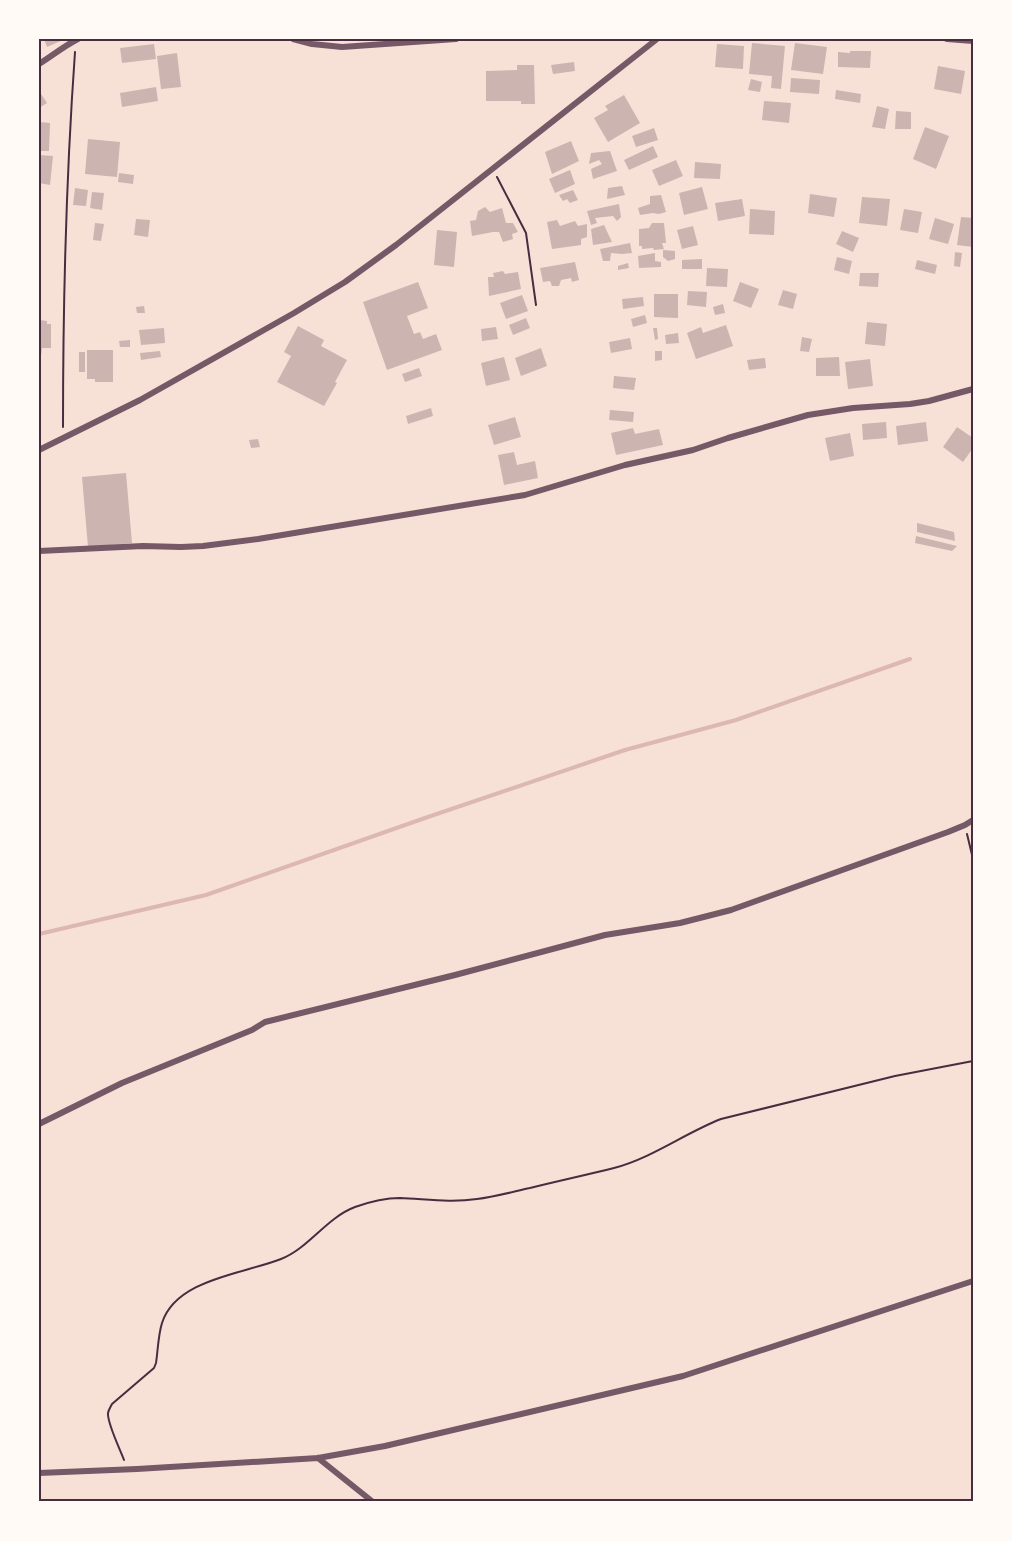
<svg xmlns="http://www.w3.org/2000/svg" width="1012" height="1541" viewBox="0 0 1012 1541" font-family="Helvetica,sans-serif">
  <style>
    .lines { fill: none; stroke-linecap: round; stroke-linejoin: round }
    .stream { stroke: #dcb8b0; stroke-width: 4 }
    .building { fill: #ccb4b1 }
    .path { stroke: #4a2c40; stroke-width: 2 }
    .minor { stroke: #755966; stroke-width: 6 }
    .neatline { fill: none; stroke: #4a2c40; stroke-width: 2 }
  </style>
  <rect width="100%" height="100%" fill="#f7e1d7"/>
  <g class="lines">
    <path class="stream" d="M39,934L206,895L425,818L625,750L736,720L910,659"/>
  </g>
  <path class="building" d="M44,39H65L47,47Z
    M752,43L785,46L781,89L771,88L772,76L749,74Z
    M795,43L827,47L823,74L791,70Z
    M154,44L156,59L122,63L120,48Z
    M717,44L744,46L743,69L715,67Z
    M850,51H871L870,68L838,67V52L850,53Z
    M177,53L181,87L161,89L157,56Z
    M574,62L575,71L553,74L551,65Z
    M517,65H534L535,104H521V101H486V71L517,70Z
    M938,66L965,71L961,94L934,89Z
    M791,78L820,80L819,94L790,92Z
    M751,79L762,82L760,92L748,90Z
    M156,87L158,101L122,107L120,93Z
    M836,90L861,94L860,103L835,99Z
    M39,91L47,103L39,108Z
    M624,95L640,123L608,142L594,118L608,110L605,106Z
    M764,101L791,103L789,123L762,120Z
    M877,106L889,109L885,129L872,127Z
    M896,111L911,112V129H895Z
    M39,122L50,123L49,151H39Z
    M925,127L949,136L936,169L913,159Z
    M654,128L658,140L636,147L632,136Z
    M88,139L120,142L117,177L85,174Z
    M571,141L579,161L552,174L545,152Z
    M653,146L658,157L629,170L624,160Z
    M610,151L617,171L593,179L591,169L602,164L599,160L589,164L591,153Z
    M39,155L53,156L50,185L39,183Z
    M676,160L683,176L659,186L652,170Z
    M695,162L721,164L720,179L694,178Z
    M570,170L575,184L555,193L549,179Z
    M119,173L134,175L133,184L118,182Z
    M622,186L625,195L607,199L608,188Z
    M702,187L708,209L684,215L679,193Z
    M75,188L88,190L86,206L73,205Z
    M573,190L578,200L570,203L567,199L563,201L559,195Z
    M92,192L104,193L102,210L90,208Z
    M810,194L837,198L834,217L808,213Z
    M661,195L666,212L659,214L653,213L640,215L638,208L650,204V196Z
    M862,197L890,199L887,226L859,223Z
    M742,199L745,216L718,221L715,203Z
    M619,204L621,217L617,221L613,216L595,218L597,223L591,225L587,211Z
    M485,207L490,212L502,208L506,223H513L518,232L512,234L513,239L503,242L499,232H493L472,236L470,221L476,220L478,211Z
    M750,209L775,211L774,235L749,234Z
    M904,209L922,212L918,233L900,230Z
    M961,217L973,218V247L957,245Z
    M935,218L954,224L948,244L929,239Z
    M136,219L150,220L148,237L134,235Z
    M557,220L560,226L575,221L578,226L587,224V237L581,239V245L552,249L547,222Z
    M95,223L104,224L101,241L93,240Z
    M652,223H664L666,243H662L664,249L654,250L653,248L642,249V246H639V229L649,228Z
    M604,225L612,242L593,245L591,229Z
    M693,226L698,245L682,249L677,230Z
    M437,230L457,232L454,267L434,265Z
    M842,231L859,238L853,252L836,244Z
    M630,243L632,253L622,254L611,253L610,261H603L600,249Z
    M663,250L675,251V259L668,261L663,257Z
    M955,252L962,253L960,267L954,266Z
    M655,253V261L661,262V267L639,268L638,256Z
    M837,257L852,261L849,274L834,270Z
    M702,259V269H682V260Z
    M917,260L937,265L935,274L915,269Z
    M575,262L579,280L572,282L571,278L561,280L559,286H552L550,281L543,282L540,268Z
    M628,263L629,268L618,270V266Z
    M707,268L728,269L727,287L706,286Z
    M503,271L505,274L518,272L521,289L489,296L488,277H494L493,273Z
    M860,273H879L878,287L859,286Z
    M418,282L428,308L407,316L414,334L420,332L423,339L436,334L442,350L387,370L363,302Z
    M740,282L759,289L751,308L733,301Z
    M783,290L797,294L793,309L778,305Z
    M688,291L707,292L706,307L687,305Z
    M654,294H678V318L654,317Z
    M522,295L528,311L506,319L500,303Z
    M643,297L644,306L623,309L622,299Z
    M723,304L725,313L715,315L713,307Z
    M144,306L145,313H137L136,307Z
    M645,315L647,323L633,327L631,319Z
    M526,318L530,328L513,335L509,325Z
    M39,320L47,321V324H51V348H42L41,356H39Z
    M867,322L887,324L885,346L865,344Z
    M726,325L733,346L696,359L687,333L701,327L703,333Z
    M298,326L324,340L321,346L347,360L335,382L337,383L324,406L277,382L291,356L284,352Z
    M496,327L498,339L482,341L481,329Z
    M164,328L165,343L141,345L139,330Z
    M653,328H657L658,339L655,340Z
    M678,333L679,343L666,344L665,335Z
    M802,337L812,339L809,352L800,351Z
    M630,338L632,349L611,353L609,342Z
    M130,340V347H120L119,341Z
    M541,348L547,366L521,376L515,358Z
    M87,350H113V382H95V379H87Z
    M160,351L161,357L141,360L140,353Z
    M655,351H662V360L655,361Z
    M79,352H85V372H79Z
    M504,357L510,380L486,386L481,363Z
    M839,357L840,376H816V358Z
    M765,358L766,368L749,370L747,360Z
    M870,359L873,386L848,389L845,362Z
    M419,368L422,376L405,382L402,374Z
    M614,376L636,378L634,390L613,388Z
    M431,408L433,416L408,424L406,416Z
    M610,410L634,412L633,422L609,420Z
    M515,417L521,437L494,445L488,425Z
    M886,422L887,438L863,440L862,424Z
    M926,422L928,441L898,445L896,426Z
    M957,427L973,438V448L963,462L943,447Z
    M633,428L635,434L659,429L663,445L616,455L611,433Z
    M850,433L854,456L830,461L825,438Z
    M258,439L260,447L251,448L249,440Z
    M514,452L517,465L535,461L538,478L504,485L498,455Z
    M126,473L132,543L88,547L82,477Z
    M917,523L954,532L955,541L917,532Z
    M916,536L957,546L952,551L915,543Z"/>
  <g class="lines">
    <path class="path" d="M497,177L526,233L536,305
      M63,427C63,302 66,177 75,52
      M967,834L973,859
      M124,1460C120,1449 107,1423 108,1413C109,1409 110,1408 112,1404L154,1368L156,1363C158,1350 158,1336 162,1323C176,1279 243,1274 281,1259C309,1248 326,1218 355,1207C369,1202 384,1198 400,1198C426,1199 450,1203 477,1199C494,1197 512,1192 530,1188C558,1181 586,1175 614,1168C652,1158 685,1133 721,1119L895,1076L973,1061"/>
    <path class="minor" d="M293,39L312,44L342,47L456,39
      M947,39L973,41
      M39,64C52,56 64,46 78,39
      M39,450L140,400L294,313L345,282L396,245L657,39
      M39,551L143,546L181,547L203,546L258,539L525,495L625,465L693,450L728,438L808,415L853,408L910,404L929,401L973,389
      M39,1124L122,1083L252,1030L265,1022L455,975L605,935L680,923L731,910L948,832L965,825L973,820
      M318,1458L373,1502
      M39,1473L137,1469L318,1458L385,1446L683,1376L973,1281"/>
  </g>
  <rect width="1012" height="1541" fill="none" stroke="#fffaf5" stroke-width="81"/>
  <rect x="40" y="40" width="932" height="1460" class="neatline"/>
</svg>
